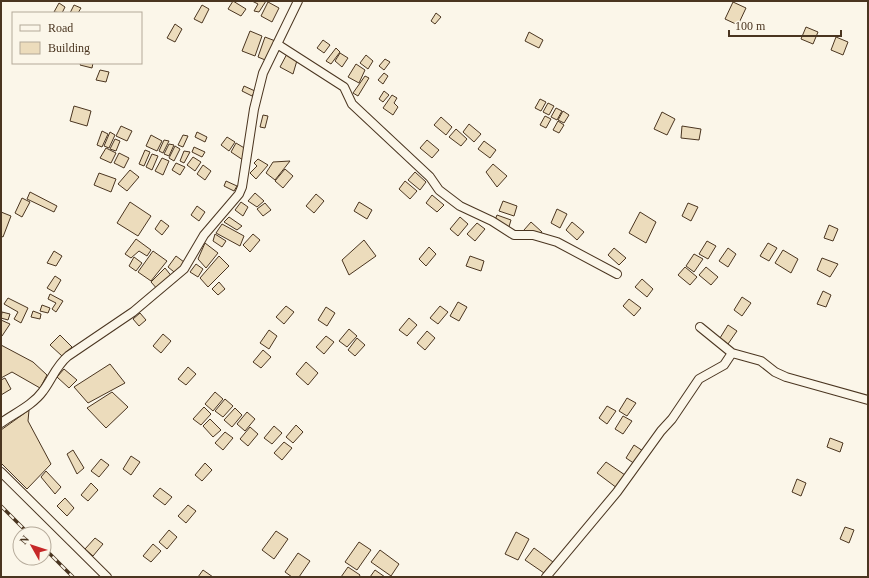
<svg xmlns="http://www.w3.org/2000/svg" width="869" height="578" viewBox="0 0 869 578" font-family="'Times New Roman',serif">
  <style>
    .building { fill: #ecdcbc; stroke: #4a3520 }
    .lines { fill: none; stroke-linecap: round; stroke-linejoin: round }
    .minor-casing { stroke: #4a3520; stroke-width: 10 }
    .minor { stroke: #fbf6e9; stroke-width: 8 }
    .rail-casing { stroke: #4a3520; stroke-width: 3.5 }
    .rail { stroke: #fbf6e9; stroke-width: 2; stroke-dasharray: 6; stroke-linecap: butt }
  </style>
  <rect width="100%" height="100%" fill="#fbf6e9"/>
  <path class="building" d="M233,1L246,9L241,16L228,9Z
    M252,1H266L259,12L254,11L258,4Z
    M268,2L279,8L272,22L261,16Z
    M733,2L746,8L738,25L725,19Z
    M59,3L65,7L62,13L54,12Z
    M74,5L81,8L78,13H70Z
    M202,5L209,9L202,23L194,19Z
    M436,13L441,17L435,24L431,21Z
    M175,24L182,29L175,42L167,38Z
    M806,27L818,32L813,44L801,39Z
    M250,31L262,36L255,56L242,51Z
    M529,32L543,40L539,48L525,41Z
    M265,37L278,42L270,62L258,57Z
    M836,37L848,42L843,55L831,50Z
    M323,40L330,45L324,53L317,48Z
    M336,48L340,52L331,64L326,61Z
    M288,52L298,57L293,74L280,67Z
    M340,53L348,58L342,67L335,61Z
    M366,55L373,61L368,69L360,63Z
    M385,59L390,62L384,70L379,66Z
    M81,63H93L92,68L80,65Z
    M356,64L365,70L359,83L348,77Z
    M100,70L109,72L106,82L96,80Z
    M384,73L388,76L383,84L378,80Z
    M365,76L369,78L358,96L353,93Z
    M244,86L255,91L252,96L242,91Z
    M384,91L389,95L383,102L379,99Z
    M392,95L397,98L394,103L398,107L393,115L383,108Z
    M540,99L546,102L541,111L535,108Z
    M548,103L554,106L549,115L543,112Z
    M74,106L91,111L87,126L70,121Z
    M556,108L562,111L557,120L551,117Z
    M563,111L569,115L564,123L558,120Z
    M662,112L675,119L667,135L654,129Z
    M263,115L268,116L265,128L260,127Z
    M545,116L551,119L546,128L540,125Z
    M441,117L452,127L446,135L434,125Z
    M558,121L564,125L559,133L553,130Z
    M469,124L481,134L474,142L463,132Z
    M121,126L132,131L127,141L116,136Z
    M682,126L701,129L699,140L681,138Z
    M456,129L467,139L461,146L449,137Z
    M102,131L108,134L102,147L97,145Z
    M110,132L115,135L109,148L104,146Z
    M197,132L207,137L205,142L195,137Z
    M151,135L162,141L157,151L146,146Z
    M183,135L188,136L183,147L178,145Z
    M227,137L235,142L229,151L221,145Z
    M115,139L120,141L116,151L110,149Z
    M164,140L169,141L163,153L159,151Z
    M427,140L439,150L432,158L420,148Z
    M484,141L496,150L490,158L478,149Z
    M236,143L246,149L243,160L231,152Z
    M169,144L174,145L169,156L164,154Z
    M175,146L180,149L174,161L169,158Z
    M194,147L205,152L202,157L192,152Z
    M106,148L116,153L111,163L100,158Z
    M145,150L150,152L144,166L139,164Z
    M184,151L190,152L184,163L180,161Z
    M119,153L129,158L124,168L114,163Z
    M152,154L158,156L152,170L146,167Z
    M193,157L201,162L195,171L187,165Z
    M162,158L169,161L163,175L155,171Z
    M258,159L268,165L256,179L250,173L257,166L254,163Z
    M290,161L275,180L266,173L273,162Z
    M176,163L185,167L180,175L172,170Z
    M493,164L507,176L497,187L486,172Z
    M203,165L211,171L205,180L197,174Z
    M285,169L293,176L283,188L275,181Z
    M130,170L139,177L127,191L118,184Z
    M415,172L426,182L420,190L408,180Z
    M99,173L116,179L111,192L94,185Z
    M226,181L237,186L234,191L224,186Z
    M405,181L417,191L410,199L399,189Z
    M30,192L57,206L54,212L27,199Z
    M255,193L264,201L257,207L248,201Z
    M316,194L324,201L314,213L306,206Z
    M432,195L444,205L437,212L426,203Z
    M22,198L30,202L22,217L15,213Z
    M503,201L517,206L514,216L499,211Z
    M130,202L151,216L138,236L117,223Z
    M241,202L248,207L243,216L235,210Z
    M359,202L372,210L367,219L354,211Z
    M265,203L271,210L263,216L257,209Z
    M688,203L698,207L691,221L682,216Z
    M197,206L205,212L199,221L191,215Z
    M557,209L567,214L560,228L551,223Z
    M1,212L11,216L3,237L1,236Z
    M640,212L656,222L646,243L629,233Z
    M497,215L511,220L508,230L493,225Z
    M229,217L242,226L237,230L224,222Z
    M460,217L468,224L458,236L450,229Z
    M161,220L169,226L162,235L155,229Z
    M531,222L542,232L536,240L524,230Z
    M572,222L584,232L577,240L566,230Z
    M477,223L485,229L475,241L467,234Z
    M222,224L244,236L240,246L216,233Z
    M829,225L838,229L833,241L824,238Z
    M215,234L226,241L222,247L213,241Z
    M253,234L260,240L250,252L243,245Z
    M136,239L151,250L147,256L139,251L131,258L125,254Z
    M364,240L376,256L349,275L342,260Z
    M707,241L716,246L708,259L699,254Z
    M205,243L218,253L206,268L198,259Z
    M768,243L777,248L769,261L760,256Z
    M429,247L436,254L426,266L419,259Z
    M614,248L626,258L619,265L608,255Z
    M728,248L736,254L728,267L719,261Z
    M783,250L798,259L791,273L775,263Z
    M54,251L62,256L56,266L47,263Z
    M153,251L167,261L151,281L138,272Z
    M694,254L703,259L694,272L686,266Z
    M176,256L188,265L179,276L168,267Z
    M219,256L229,266L208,287L200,278Z
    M470,256L484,261L481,271L466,266Z
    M134,257L142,263L136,271L129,266Z
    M822,258L838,264L830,277L817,270Z
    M196,264L203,269L198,277L190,272Z
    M685,267L697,277L690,285L678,275Z
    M706,267L718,277L711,285L699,275Z
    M165,268L173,278L159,291L151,282Z
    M55,276L61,280L54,292L47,288Z
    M642,279L653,289L647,297L635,287Z
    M219,282L225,289L218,295L212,289Z
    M823,291L831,295L826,307L817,304Z
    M50,294L63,301L56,312L52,309L56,303L48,299Z
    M742,297L751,303L742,316L734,310Z
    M8,298L28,308L21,323L14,319L18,312L4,304Z
    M629,299L641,308L634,316L623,306Z
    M458,302L467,307L459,321L450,316Z
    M42,305L50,308L48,313L40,311Z
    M286,306L294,312L284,324L276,317Z
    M440,306L448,312L438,324L430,318Z
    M326,307L335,313L327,326L318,320Z
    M33,311L41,314L40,319L31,317Z
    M2,312L10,314L8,320L1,318Z
    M140,313L146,320L139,326L133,319Z
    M409,318L417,325L407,336L399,330Z
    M1,320L10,324L2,336L1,335Z
    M728,325L737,331L728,344L720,338Z
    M349,329L357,336L347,347L339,341Z
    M269,330L277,336L269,349L260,343Z
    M427,331L435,338L425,350L417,343Z
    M163,334L171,341L161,353L153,346Z
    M60,335L72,347L62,356L50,345Z
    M326,336L334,342L324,354L316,347Z
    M357,338L365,345L355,356L348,350Z
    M1,345L33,362L47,375L40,388L12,372L1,378Z
    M263,350L271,357L261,368L253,362Z
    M306,362L318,373L308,385L296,374Z
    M110,364L125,383L88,403L74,387Z
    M188,367L196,374L186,385L178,379Z
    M64,369L77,380L69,388L57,377Z
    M5,378L11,389L1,395V380Z
    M112,392L128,407L106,428L87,408Z
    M215,392L223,399L213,411L205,404Z
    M627,398L636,403L627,416L619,411Z
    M225,399L233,406L223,417L215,411Z
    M607,406L616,411L607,424L599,418Z
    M204,407L211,414L201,425L193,419Z
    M235,408L242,415L232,427L224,420Z
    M29,410L28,421L51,464L27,489L1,463V430Z
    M247,412L255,419L245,431L237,424Z
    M623,416L632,421L623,434L615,429Z
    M210,419L221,430L213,437L203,426Z
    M296,425L303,432L293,443L286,437Z
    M274,426L282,433L272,444L264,438Z
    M250,427L258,434L248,446L240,439Z
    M225,432L233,438L223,450L215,443Z
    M830,438L843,443L840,452L827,447Z
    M284,442L292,448L282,460L274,453Z
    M634,445L643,451L635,464L626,458Z
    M73,450L84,468L77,474L67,454Z
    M131,456L140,462L131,475L123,469Z
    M101,459L109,465L99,477L91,471Z
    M606,462L625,475L617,488L597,473Z
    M205,463L212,470L202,481L195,475Z
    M46,471L61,487L55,494L41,477Z
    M797,479L806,483L801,496L792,492Z
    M91,483L98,490L88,501L81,495Z
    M160,488L172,497L165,505L153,496Z
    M65,498L74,508L67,516L57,506Z
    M188,505L196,511L186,523L178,516Z
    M845,527L854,530L849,543L840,539Z
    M169,530L177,537L167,549L159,542Z
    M276,531L288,539L274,559L262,550Z
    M516,532L529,539L518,560L505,554Z
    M95,538L103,544L93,556L85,549Z
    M359,542L371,550L357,570L345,562Z
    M153,544L161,551L151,562L143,556Z
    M534,548L553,562L544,573L525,560Z
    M380,550L399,564L391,576L371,562Z
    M298,553L310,561L299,577H292L285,572Z
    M348,567L360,575L359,577H341Z
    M203,570L213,577H198Z
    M375,570L385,577H370Z"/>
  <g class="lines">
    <defs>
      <path id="minor" d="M277,44L344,87L352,104L430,177L439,190L460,206L492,221L514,235H533L557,242L617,274
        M700,327L732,353L761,361L775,372L786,377L868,400
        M1,423C15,413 33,405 43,391C52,379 56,366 68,356L133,312L184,269L204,235L239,194L242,187L254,109L263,73L298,1
        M1,472L107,577
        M546,577L617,492L661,431L672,419L699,379L724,365L732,353"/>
    </defs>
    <use href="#minor" class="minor-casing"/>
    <use href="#minor" class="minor"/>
    <defs>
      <path id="rail" d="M1,506L29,534
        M44,548L73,577"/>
    </defs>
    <use href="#rail" class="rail-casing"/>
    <use href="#rail" class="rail"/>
  </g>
  <rect width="869" height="578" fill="none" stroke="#4a3520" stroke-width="4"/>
  <rect x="12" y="12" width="130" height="52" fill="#fbf6e9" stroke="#b4a999"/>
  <rect x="20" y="25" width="20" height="6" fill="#fbf6e9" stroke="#b4a999"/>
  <text x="48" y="32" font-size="12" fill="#4a3520">Road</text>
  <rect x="20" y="42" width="20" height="12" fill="#ecdcbc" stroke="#b4a999"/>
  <text x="48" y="52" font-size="12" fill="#4a3520">Building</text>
  <g transform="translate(32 546) rotate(309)"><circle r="19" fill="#fbf6e9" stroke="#b4a999"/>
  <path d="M0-3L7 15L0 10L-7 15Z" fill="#c62828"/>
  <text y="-6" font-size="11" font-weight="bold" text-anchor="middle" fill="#4a3520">N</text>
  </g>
  <path d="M729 30v6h112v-6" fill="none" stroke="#4a3520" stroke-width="2"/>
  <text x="735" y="30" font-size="12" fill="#4a3520" stroke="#fbf6e9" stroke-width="3" paint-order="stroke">100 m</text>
</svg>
